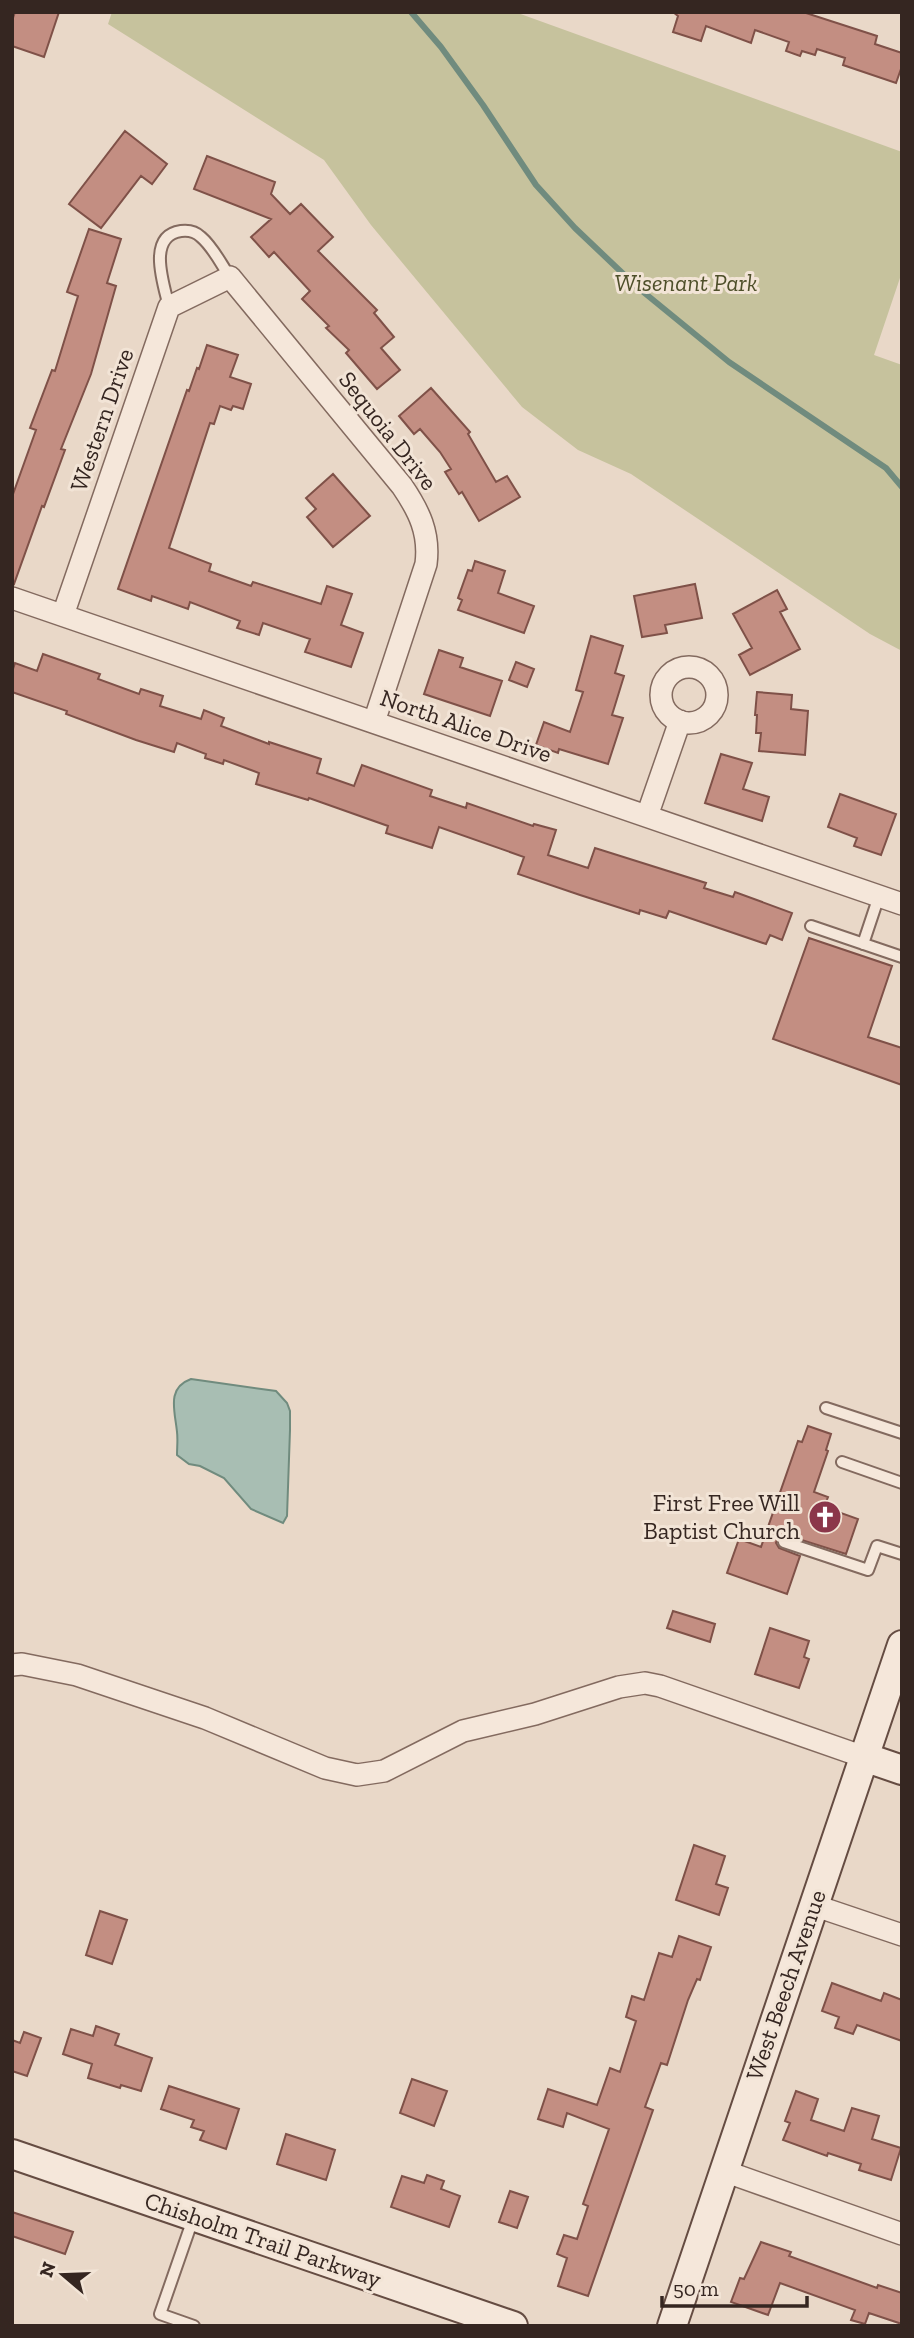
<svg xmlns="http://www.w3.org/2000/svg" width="914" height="2338" viewBox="0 0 914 2338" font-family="'Zilla Slab',serif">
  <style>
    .green { fill: #c6c29d }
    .water { fill: #a8beb3; stroke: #708b7e; stroke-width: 2 }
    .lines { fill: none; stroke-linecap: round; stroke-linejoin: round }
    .stream { stroke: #708b7e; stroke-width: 6 }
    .building { fill: #c38e82; stroke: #7f5148; stroke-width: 2 }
    .lane-casing { stroke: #836a5f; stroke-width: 14 }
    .street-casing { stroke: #836a5f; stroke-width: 24 }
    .secondary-casing { stroke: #654c42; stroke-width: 32 }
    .lane { stroke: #f5e7da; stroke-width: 10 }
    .street { stroke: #f5e7da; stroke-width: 21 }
    .secondary { stroke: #f5e7da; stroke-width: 28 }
    .labels { text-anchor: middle; stroke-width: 6; stroke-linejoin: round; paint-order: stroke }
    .park-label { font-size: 24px; font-style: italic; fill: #4e4f2a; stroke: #f2e4d6 }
    .street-label { font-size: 24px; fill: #352621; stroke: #f2e4d6 }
    .poi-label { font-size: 24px; fill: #352621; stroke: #f2e4d6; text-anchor: end }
  </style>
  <rect width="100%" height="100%" fill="#e9d8c8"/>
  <path class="green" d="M112,12H515L902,152V272L874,355L902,365V651L870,634L631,474L578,450L522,407L371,225L324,160L108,24Z"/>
  <path class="water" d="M191,1379L276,1391L287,1403L290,1411V1430L287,1516L283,1523L251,1509L224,1478L200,1466L189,1464L177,1455C177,1447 178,1439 177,1432C175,1411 166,1388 191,1379Z"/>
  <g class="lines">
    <path class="stream" d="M411,12L441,47L483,105L536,185L575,228L636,286L729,362L886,468L902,487"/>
  </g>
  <path class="building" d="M15,12H59L44,57L12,46V21Z
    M673,12H803L877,36L875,44L902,53V66L896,83L843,65L845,58L817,49L815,55L802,51L800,56L786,51L789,42L755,30L751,43L706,26L701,41L673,32L678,16Z
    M125,131L167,164L152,184L141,176L101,228L69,204Z
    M207,156L275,182L271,194L290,214L301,204L333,237L318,251L377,310L374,313L394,337L381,348L400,370L377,389L346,353L349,350L326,328L329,326L302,299L310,291L274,252L269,257L251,237L271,219L194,189Z
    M89,229L121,239L107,283L116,286L91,374L61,449L65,450L44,507L42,506L14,584L12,583V497L36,430L30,428L52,370L55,371L78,296L67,292Z
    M207,345L238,355L230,377L251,384L243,409L233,406L231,410L220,406L214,424L210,423L169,548L211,564L209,571L251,586L253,582L321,604L327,586L352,594L341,625L363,633L351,667L305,652L310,639L263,623L259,635L237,628L240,621L190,602L188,609L152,596L151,601L118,589L187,390L189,391L197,368L199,369Z
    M431,388L470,432L468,434L496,482L507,476L520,497L479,521L462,492L459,494L445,472L451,469L440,452L420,429L414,434L399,416Z
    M333,474L370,516L333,547L307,517L316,509L306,498Z
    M475,561L505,571L498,593L534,606L524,633L458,610L462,600L458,598L468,570L472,571Z
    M695,584L702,618L665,625L667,633L642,637L634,596Z
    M777,590L787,609L780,612L800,649L750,675L739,655L752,648L733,614Z
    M591,636L623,646L615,673L624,676L612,715L623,718L608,764L559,749L558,753L536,745L544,722L570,732L583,692L576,690Z
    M439,650L463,658L460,667L502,681L490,716L424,694Z
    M43,654L100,674L98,679L139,694L141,689L163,696L160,706L201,719L204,710L224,718L221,726L269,744V742L321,759L317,773L354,786L362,765L432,790L430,796L466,808L467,803L533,826L534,824L556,830L548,855L588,868L595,848L706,883L704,888L733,897L735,892L792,913L782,940L770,935L766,944L669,911L666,918L640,910L639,914L580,895L518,874L524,857L439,827L432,848L386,833L388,826L309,798L308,800L256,784L259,773L224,760L223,764L205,758L206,754L177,743L174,752L136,740L66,714L67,711L12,692V672L15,663L37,671Z
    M516,662L534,669L527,687L509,680Z
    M757,692L792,695L791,709L808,711L805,755L759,751L761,733H756L757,715H755Z
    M721,754L752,763L743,789L769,797L762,821L705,803Z
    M840,794L896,814L881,855L854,846L857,838L828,827Z
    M809,938L892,966L868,1037L902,1048V1085L773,1039Z
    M808,1426L831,1434L826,1450L828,1451L814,1492L828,1497L824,1507L858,1519L846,1554L786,1535L778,1537L776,1543L779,1548L800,1556L787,1594L727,1573L739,1539L761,1547L798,1441L802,1442Z
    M673,1611L715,1624L710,1642L667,1628Z
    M770,1628L809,1641L804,1657L809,1659L799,1688L755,1674Z
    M694,1845L725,1856L716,1884L728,1888L719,1915L676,1900Z
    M100,1911L127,1920L112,1964L86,1955Z
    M679,1936L711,1947L700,1980L697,1979L688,2000L667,2065L661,2063L645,2107L653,2110L588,2296L558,2286L567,2258L557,2254L564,2235L577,2239L588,2206L583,2204L609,2129L567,2113L563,2127L538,2119L548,2089L597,2105L610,2068L620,2072L636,2021L626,2017L632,1996L644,2000L659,1953L672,1957Z
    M832,1983L881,2001L884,1993L902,2000V2041L857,2025L853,2034L835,2028L839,2017L822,2011Z
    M96,2026L119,2034L115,2045L152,2058L141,2091L121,2085L120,2088L88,2078L92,2064L63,2054L71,2029L93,2036Z
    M24,2032L41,2038L27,2076L12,2071V2040L20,2043Z
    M412,2079L447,2091L434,2126L400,2113Z
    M169,2086L239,2109L226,2149L200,2140L204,2131L191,2127L194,2120L161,2109Z
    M796,2091L818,2099L811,2120L844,2131L852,2108L879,2116L872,2139L901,2148L891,2180L859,2170L861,2164L828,2153L827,2156L783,2140L790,2123L785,2121Z
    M286,2134L335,2150L326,2180L277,2164Z
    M427,2175L444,2181L441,2189L460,2196L449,2227L391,2207L402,2176L424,2183Z
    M510,2191L528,2197L517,2228L499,2222Z
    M12,2212L73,2232L65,2254L12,2236Z
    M761,2242L791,2252L789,2256L877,2288L878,2285L902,2293V2324L869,2313L865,2324L851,2320L855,2310L780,2283L768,2315L731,2302L740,2278L744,2279Z"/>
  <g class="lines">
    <defs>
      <path id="lane" d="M169,307C164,285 146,236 181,231C189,230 196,232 201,237C213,247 221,264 230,277
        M811,926L902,957
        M863,944L879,896
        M826,1408L902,1433
        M842,1462L902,1483
        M784,1542L868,1570L877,1546L902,1554
        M193,2219L160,2314L194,2326"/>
      <path id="street" d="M12,598L902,904
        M63,615L169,307L230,277L402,486C419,511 430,533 426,564L374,722
        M661 695a28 28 0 1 1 56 0a28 28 0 1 1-56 0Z
        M647,816L680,721
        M12,1665L22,1664L77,1675L205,1718L325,1768L357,1775L384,1771L463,1731L535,1714L619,1687L645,1683L660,1686L864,1757
        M813,1905L902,1935
        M724,2171L902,2234"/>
      <path id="secondary" d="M864,1757L902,1770
        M12,2154L513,2326
        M672,2326L902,1645"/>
    </defs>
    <use href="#lane" class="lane-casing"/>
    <use href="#street" class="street-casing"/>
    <use href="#secondary" class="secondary-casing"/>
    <use href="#lane" class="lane"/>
    <use href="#street" class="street"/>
    <use href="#secondary" class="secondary"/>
  </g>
  <defs>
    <symbol id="church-disc" viewBox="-11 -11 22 22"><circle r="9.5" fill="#8b364a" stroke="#f2e4d6"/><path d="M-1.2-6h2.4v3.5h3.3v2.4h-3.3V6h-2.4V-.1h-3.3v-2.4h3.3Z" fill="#fff"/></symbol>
  </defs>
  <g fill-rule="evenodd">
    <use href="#church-disc" x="806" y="1498" width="38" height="38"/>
  </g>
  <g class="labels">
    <g class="park-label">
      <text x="686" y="291">Wisenant Park</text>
    </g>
    <g class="street-label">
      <text transform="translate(102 420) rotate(-71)" y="8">Western Drive</text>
      <text transform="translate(388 431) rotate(52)" y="8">Sequoia Drive</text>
      <text transform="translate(466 726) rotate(19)" y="8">North Alice Drive</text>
      <text transform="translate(786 1985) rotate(-71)" y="8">West Beech Avenue</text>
      <text transform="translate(263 2240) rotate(19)" y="8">Chisholm Trail Parkway</text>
    </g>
    <g class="poi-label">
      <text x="800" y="1511">First Free Will<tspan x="800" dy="28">Baptist Church</tspan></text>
    </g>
  </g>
  <rect width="914" height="2338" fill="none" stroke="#352621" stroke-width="28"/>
  <g transform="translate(63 2275) rotate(289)" stroke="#f2e4d6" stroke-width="5" paint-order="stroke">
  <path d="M0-5L12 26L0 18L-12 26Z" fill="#352621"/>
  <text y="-10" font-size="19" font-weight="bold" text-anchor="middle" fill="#352621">N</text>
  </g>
  <path d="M662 2296v10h145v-10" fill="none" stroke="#352621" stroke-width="3.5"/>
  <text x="673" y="2296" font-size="21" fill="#352621" stroke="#f2e4d6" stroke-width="5" paint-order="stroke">50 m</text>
</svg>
